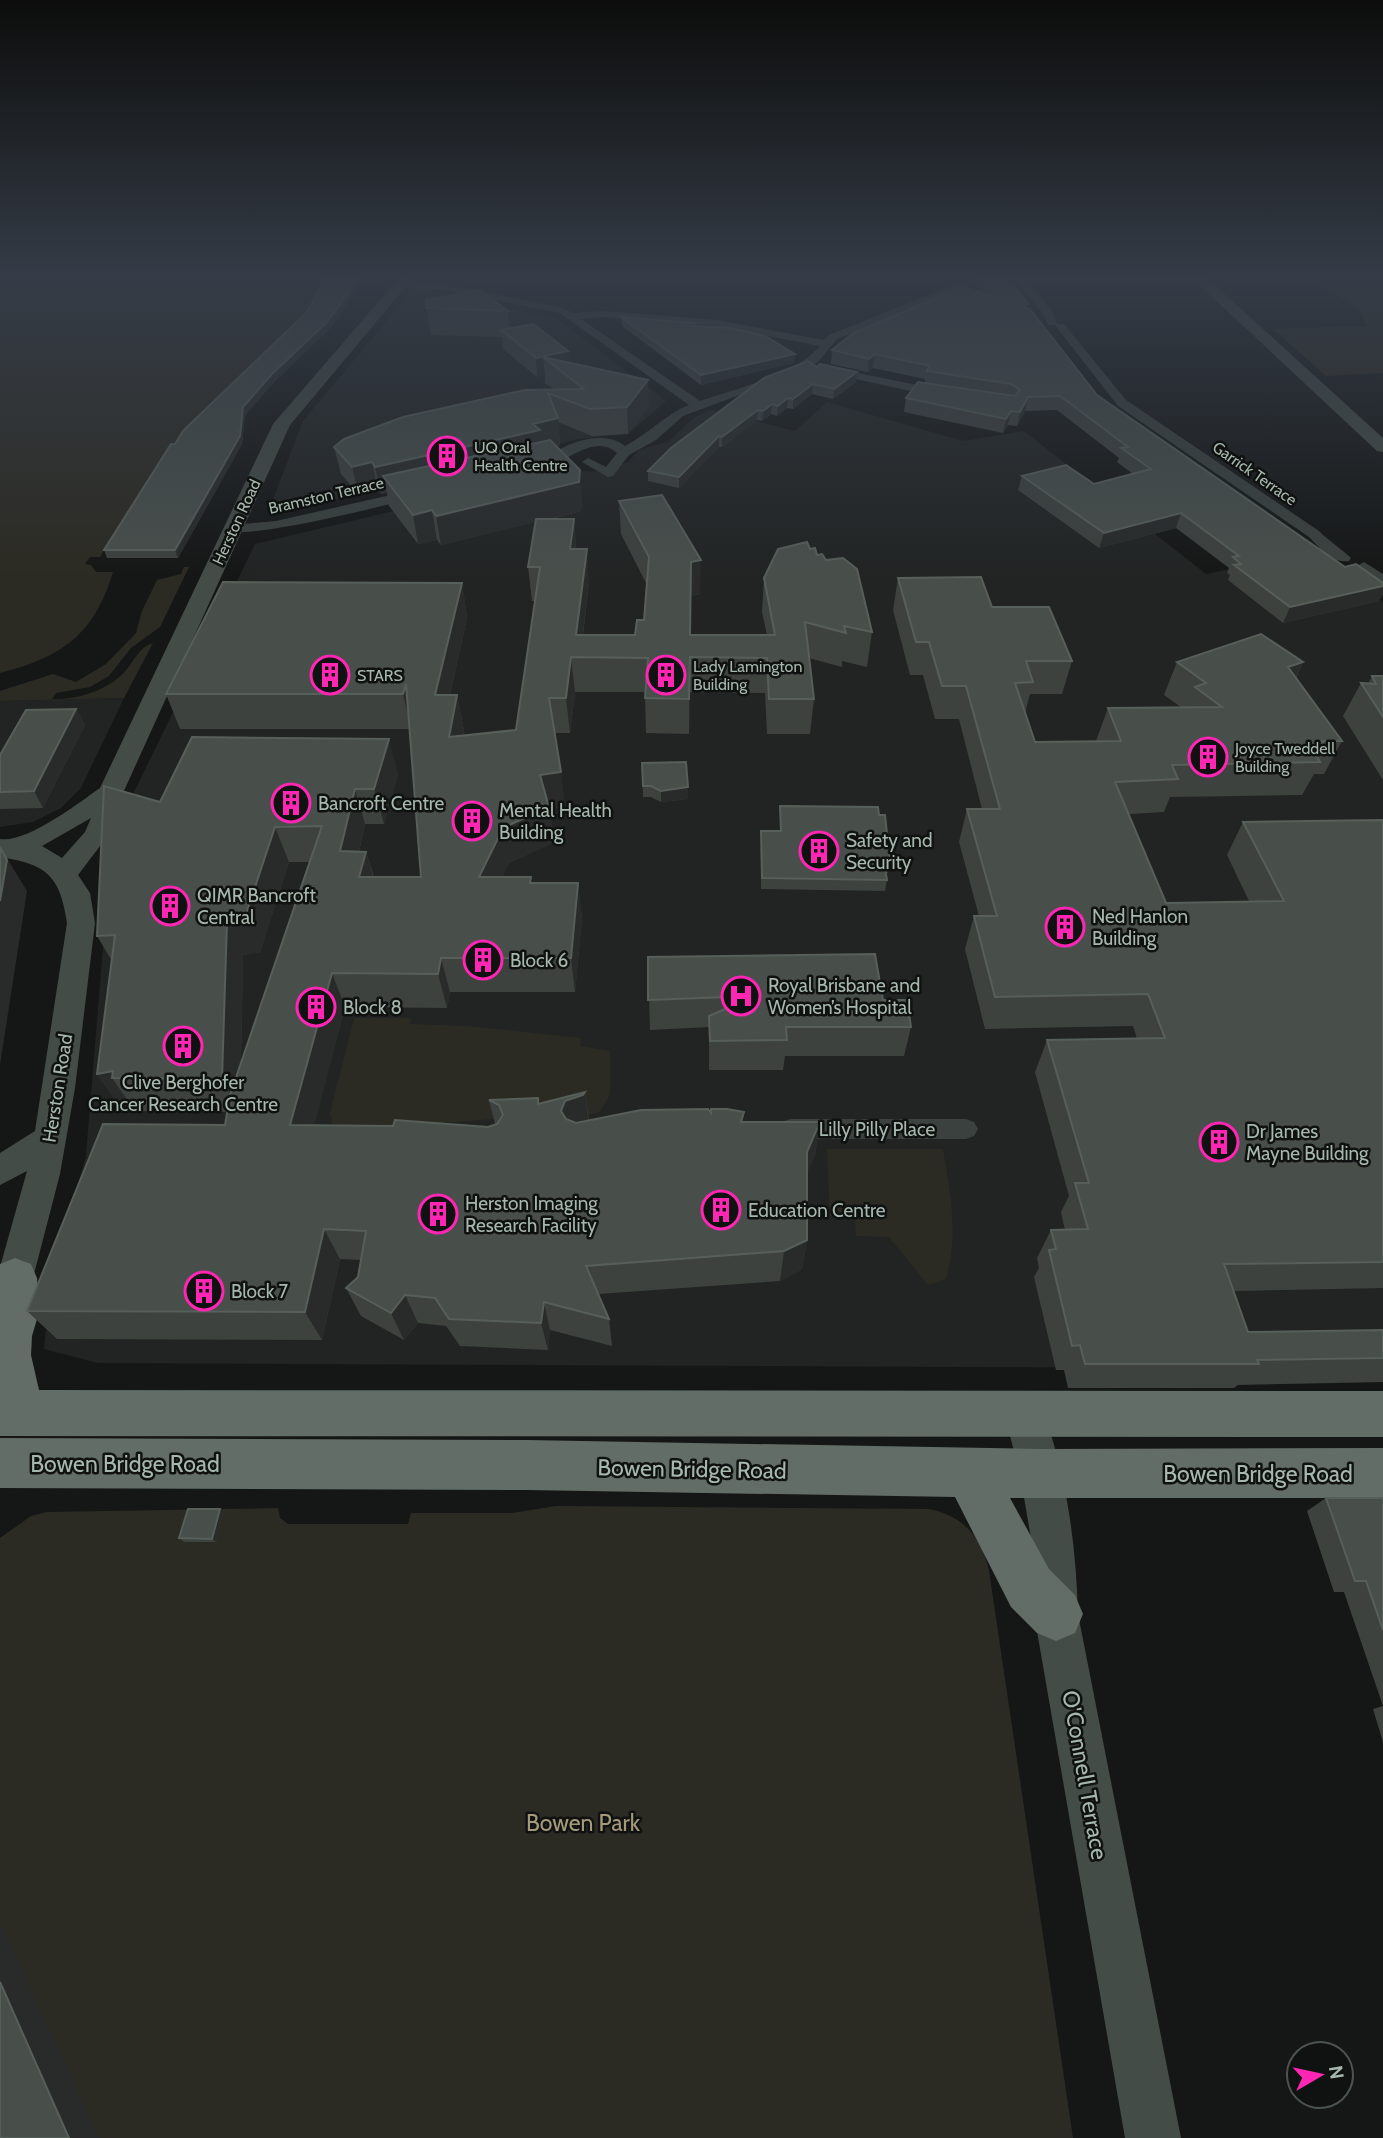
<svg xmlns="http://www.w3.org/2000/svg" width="1383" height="2138" viewBox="0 0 1383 2138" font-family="Cabin,sans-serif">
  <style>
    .built { fill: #212423 }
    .green { fill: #2c2b23 }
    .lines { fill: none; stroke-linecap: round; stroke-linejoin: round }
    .street { fill: #3a413e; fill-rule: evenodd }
    .secondary { fill: #434c47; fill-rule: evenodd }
    .highway { fill: #616d66; fill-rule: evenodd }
    .wall { fill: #3d423f; fill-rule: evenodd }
    .shaded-wall { fill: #282b2a }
    .building { fill: #484f4b; stroke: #575f5a; stroke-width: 2 }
    .labels { text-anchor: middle; stroke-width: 5; stroke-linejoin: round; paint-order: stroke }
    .far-poi-label { font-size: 16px; fill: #a6b8ad; stroke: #101211; text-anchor: start }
    .far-street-label { font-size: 16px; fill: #a6b8ad; stroke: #101211 }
    .poi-label { font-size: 19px; fill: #a6b8ad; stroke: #101211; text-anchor: start }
    .street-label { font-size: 19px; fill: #a6b8ad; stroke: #101211 }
    .near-street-label { font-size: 23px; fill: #a6b8ad; stroke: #101211 }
    .near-park-label { font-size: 23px; fill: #a49a7b; stroke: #101211 }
  </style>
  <rect width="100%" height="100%" fill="#151716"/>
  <path class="built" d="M420,289L557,319L666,401L628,434L578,439L340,499L284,512L273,511L270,507L303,421L412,291Z
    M827,402L963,441L1024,431L1206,574L1314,552L1383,602V1369L98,1363L44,1349L49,1296L86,1155L112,837L255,544L570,469L592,472L628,462L639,450L669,441L695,417L711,410L795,431Z
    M124,698L81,788L61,808L33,822L0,827V701Z"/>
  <path class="green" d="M0,278H330L309,319L107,545L100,557H90L85,564L91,565L96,572H113C94,635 62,657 0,673Z
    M1310,278H1383V373L1326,376L1273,329L1367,326L1358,308Z
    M184,567H189L160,627L131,648L109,676L90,687L56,693L52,699C78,700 110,690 127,669C135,659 140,647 153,643L124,698L0,701V691L53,674L76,682L106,664L136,633L142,611L157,580L181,574Z
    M354,1018H411L410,1024L467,1026L581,1038L580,1046L610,1051V1094L600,1112L546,1126L505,1118L419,1125L336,1140L330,1113Z
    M943,1149C950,1191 959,1237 946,1279L928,1285L889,1237L856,1236L855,1218L830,1216L827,1149Z
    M556,1506L929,1509C963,1516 982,1537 989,1571L1073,2138H0V1538L31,1516L47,1512L278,1508L280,1518L288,1524H408L411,1513H512Z"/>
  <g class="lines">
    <path class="street" d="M971,278H1204L1200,282L1028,281L1053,313L1057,324H1064L1126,400L1319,531C1329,541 1342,549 1351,558L1349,561C1332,564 1320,548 1309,537L1118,406L1055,325H1048L1043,314L1017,281L977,283L837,339L818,362L801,372L683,416L656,440L629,455L613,476L608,477L582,462L588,458L606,467L617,453C595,434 571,459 549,466L543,462C561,444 602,428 625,446C648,434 666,414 689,405L560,313L444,290L399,288L394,285L399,282L444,284L563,308L573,313L603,311L717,320L824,340L829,335ZM603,317L717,326L820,346C795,376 736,388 700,401L581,319Z
      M828,367L942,390L948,394L942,398L824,372V368Z
      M417,489L424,493L422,496C394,503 241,543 225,529L232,525L276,521Z
      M1364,562L1383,574V585L1359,569L1357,566Z
      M790,1119H966L974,1122L978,1129L974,1136L966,1139H790L782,1136L778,1129L782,1122Z"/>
    <path class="secondary" d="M399,278H413L290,425L123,793L113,829L78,875L90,893L95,923L75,1088L60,1174L33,1278L13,1309L0,1314V1267L27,1171L0,1185V1153L35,1131L67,923C60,876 47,864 0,857V839C27,843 77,804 100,788L273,424ZM91,818L85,832L62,858L42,846Z
      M1192,278H1207L1383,438V452L1377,451Z
      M1024,1394L1038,1399C1066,1466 1076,1543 1078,1614L1181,2138H1125L1034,1614V1556L1020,1474L1004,1413L1010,1399Z"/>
    <path class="highway" d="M15,1258L31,1264L37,1278L40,1309L32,1336L31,1355L39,1390L1383,1391V1437L0,1436V1264Z
      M0,1438L527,1440L1040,1449L1383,1448V1498H1010L1049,1569L1075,1595L1083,1614L1075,1633L1056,1641L1037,1633L1011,1607L955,1497L527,1490L0,1488Z"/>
  </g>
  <path class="wall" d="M979,278H1008L1027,308L1097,395L1345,567L1383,583V594L1379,601L1283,623L1228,580L1230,575L1227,573L1229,568L1176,528L1099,548L1018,490L1022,476L1094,484L1133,474L1117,462L1119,458L1057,410L1025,411L1017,426L1008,425L1003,433L904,412L906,398L925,383V379L873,368L868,372L831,364L832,350L983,293L977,286Z
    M325,282L349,302L329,329L273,383L245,415L242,444L178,558H107L104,550L175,444L307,312Z
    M426,308L508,311L510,329L568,351L569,363L649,406L628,434L592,436L558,422L560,445L556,446L582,499L581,511L551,519H574L576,549L589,583L583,635H635L644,620L647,585L621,534L619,501L700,594L691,596L690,635H767L762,612L764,578L810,549L817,555L872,632L867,667L842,661V667L809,658L814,699L810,734H767L765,693L690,692L689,734L646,733L645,692H575L570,733H555L565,807L549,809L554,842L509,863L502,877L532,883H578L582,918L575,992H450L447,1008L345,1007L314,1125L488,1127L495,1124L489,1100L538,1098L539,1104L585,1092L589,1120L711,1113L743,1122H820L815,1154L807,1173V1240L802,1269L780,1281L598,1294L609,1319L612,1346L550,1330L548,1350L460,1346L446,1326L418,1323L404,1340L361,1316L346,1288L358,1277L361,1260L340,1259L322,1340L57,1339L27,1311L225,1125L227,1112L135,1111L131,1105L120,1107L97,1074L112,961L97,936L160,802L398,774L384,824H365L359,852H366L374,877H421L409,729H180L166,694L462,583L467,618L450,695H457L464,730L463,736L516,730L535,601H532L528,567L535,522L441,545L437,540L418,544L389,506L387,493L381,494L378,490L359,495L341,474L334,447L554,389L545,383V375L537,377L503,349L502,337L431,335ZM289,862H310L241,1062L243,955L260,952Z
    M621,317L695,323V326L795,354L794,363L701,385L622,326Z
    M817,367L857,372L856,382L833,399L812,394L793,409L787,408L777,416L771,414L762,421L757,420L722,447H719L679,488L648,481V471Z
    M898,578L992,607L1072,661L1062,694H1030L1025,713L1035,742L1096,741L1108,708H1182L1164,695L1177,662H1303L1296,678L1342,741L1324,774H1314L1302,795L1170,797L1164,812L1129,814L1166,903L1249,901L1227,855L1243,822L1383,820V1288L1233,1291L1248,1332L1383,1330V1382L1238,1385L1234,1388H1068L1064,1370H1056L1034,1277L1039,1268L1037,1258L1051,1230H1065L1061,1212L1069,1196L1035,1072L1047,1040L1137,1039L1133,1026L985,1029L965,949L974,916H979L959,842L967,809H982L959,719H935L923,675H910L893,610Z
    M1372,676H1383V780L1343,716L1361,683L1368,684Z
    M76,709L85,725L43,808L0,809V755Z
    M642,763L688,787V799L661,802L651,797H643Z
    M780,806L879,815L890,862L888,873H886L887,880L885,891L761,889V831H780Z
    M648,957L883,1000L911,1027L904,1056H785L783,1070H709V1027L650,1030Z
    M1326,1498H1383V1742L1373,1709L1383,1706L1344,1592H1334L1307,1511Z
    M223,1512L216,1542H184L179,1538Z"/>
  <path class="shaded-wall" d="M357,278H362L349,302L329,329L273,383L245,415L242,444L178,558L175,550L243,407Z
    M568,351L570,369L543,357L545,375L537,377L536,358Z
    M795,354L794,363L701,385V375Z
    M875,354L873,368L868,372L869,359Z
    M857,372L856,382L833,399L834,389Z
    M648,380L649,406L628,434L627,407Z
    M813,384L812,394L793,409V399Z
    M1028,397L1025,411L1017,426L1020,412Z
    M788,398L787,408L777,416L778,406Z
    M772,404L771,414L762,421L763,411Z
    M758,410L757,420L722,447V437Z
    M1011,411L1008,425L1003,433L1006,419Z
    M558,418L560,445L542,450L383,476L387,493L381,494L375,467Z
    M719,436V447L679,488V477Z
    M372,462L378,490L359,495L352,467Z
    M580,470L582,499L581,511L441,545L436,516Z
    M432,510L437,540L418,544L413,515Z
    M1181,513L1176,528L1099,548L1104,533Z
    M574,519L576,552L570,549Z
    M587,549L589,583L580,657L576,635Z
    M701,560L700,594L691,596L690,669L691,562Z
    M462,583L467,618L442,730L435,695Z
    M1383,586V594L1379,601L1283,623L1290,607Z
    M571,657L575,692L570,733L566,698Z
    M690,657V692L689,734V699Z
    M1303,662L1287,695L1288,667Z
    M406,684L411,729L403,694Z
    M457,695L464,730L456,772L449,737Z
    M76,709L85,725L43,808L34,791Z
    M389,739L398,774L384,824L374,789Z
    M561,772L565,807L549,809L554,842L509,863L486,912L479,877L503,828L540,775Z
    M688,787V799L661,802V791Z
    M355,789L365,824L351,886L340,851Z
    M275,827L289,862L260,952L243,955L240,1112L222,1079L227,921Z
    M0,847L27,891L0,1065Z
    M366,852L376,887L359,877Z
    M578,883L582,918L575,992L571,958Z
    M441,958L450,992L447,1008L438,974Z
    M332,973L345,1007L306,1157L290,1125Z
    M113,1071L112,1078L131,1105L120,1107L97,1074Z
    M585,1092L589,1125L566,1143L561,1111L565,1101Z
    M820,1122L815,1154L803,1184L807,1152Z
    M324,1229L340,1259L322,1340L305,1312Z
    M807,1240L802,1269L780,1281L784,1251Z
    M405,1295L418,1323L404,1340L391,1313Z
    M544,1302L550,1330L548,1350L541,1323Z
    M220,1509L223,1512L216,1542L212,1539Z
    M0,1922L99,2138H69L0,1982Z"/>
  <path class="building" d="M326,278H357L347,295L327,322L271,375L243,407L240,436L175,550H104L171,444H175L183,431L307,312Z
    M983,278H1008L1028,304L1023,306L1030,309L1097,395L1345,567L1356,564L1383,583V586L1290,607L1234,565L1241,564L1233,557L1239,556L1181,513L1104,533L1022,476L1066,465L1094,484L1151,469L1121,448L1128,447L1060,396L1028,397L1020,412L1011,411L1006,419L906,398L918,382L1015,396L1020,390L1011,384L927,371L930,366L875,354L869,359L832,350L853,333L963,287L998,298Z
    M480,290L508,311L426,308V300Z
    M621,317L695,323L693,326L730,328L765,336L795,354L701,375Z
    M533,324L568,351L536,358L501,330Z
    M543,357L648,380L627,407L590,409L548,393L558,418L533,424L540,430L375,467L372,462L352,467L334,447L344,439L403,417L525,390L584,389Z
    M808,361L817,367L820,364L857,372L834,389L813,384L793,399L788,398L778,406L772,404L763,411L758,410L722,437L719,436L679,477L648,471L671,448L764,378Z
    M550,440L580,470L579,482L436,516L432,510L413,515L383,476Z
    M662,495L701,560L691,562L690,635H775L764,578L778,549L807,542L810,549L815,548L817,555L822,554L826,560L843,558L857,569L872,632L844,626L846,633L805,622L814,699H769L767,658L690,657L689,699L645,698L648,658L571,657L566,698H549L561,772L540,775L549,807L503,828L479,877H531L530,883H578L571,958H441L438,974L332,973L290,1125L393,1126L395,1120L488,1127L497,1124L503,1115L499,1105L489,1100L538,1098V1104L585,1092L583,1095L565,1101L561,1111L566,1119L576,1123L641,1110L708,1109L711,1113V1109H727L744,1112L741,1122H820L807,1152V1240L784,1251L586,1266L609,1319L544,1302L541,1323L449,1319L435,1298L405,1295L391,1313L346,1288L358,1277L366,1231L324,1229L305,1312L27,1311L103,1124L225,1125L230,1095L322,826L275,827L245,917L227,921L222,1079L112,1078L113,1071L97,1074L115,935L97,936L104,786L160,802L192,737L389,739L374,789H355L340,851L366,852L359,877H421L406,684L403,694H166L223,582L462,583L435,695H457L449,737L516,730L540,567H528L536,519H574L570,549H587L576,635H635L637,620H644L649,557L619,501Z
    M981,577L992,607H1049L1072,661H1026L1033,682L1015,683L1035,742L1121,741L1108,708L1222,707L1195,687L1206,683L1177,662L1261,634L1303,662L1288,667L1342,741H1322L1327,749H1313L1320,762L1172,765L1178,779L1115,782L1166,903L1284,901L1243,822L1383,820V1262L1224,1264L1248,1332L1383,1330V1358L1257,1360L1259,1364H1085L1080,1345L1072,1346L1049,1250L1056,1249L1051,1230L1088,1229L1075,1183H1089L1047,1040L1165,1038L1148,994L995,997L974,916H997L967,809H1000L966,686H942L929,642H916L898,578Z
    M1372,676H1383V717L1361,683L1376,684Z
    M76,709L34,791L0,792V755L26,710Z
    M686,762L688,787L661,791L651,786H643L642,763Z
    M780,806L878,807L879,815H885L890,862H884L887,880L762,878L761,831H781Z
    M0,847L7,860L0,901Z
    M875,954L883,1000H907L911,1027H786L787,1040L710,1041L709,1016L756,996L648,1000V957Z
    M1326,1498H1383V1630L1366,1581H1355Z
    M188,1509H220L212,1539L179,1538Z
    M0,1982L69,2138H0Z"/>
  <linearGradient id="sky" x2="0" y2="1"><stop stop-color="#0c0d0c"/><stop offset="0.48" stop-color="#353c47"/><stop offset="1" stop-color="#353c47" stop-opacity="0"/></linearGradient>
  <rect width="1383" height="577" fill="url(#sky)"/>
  <defs>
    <symbol id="building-ring" viewBox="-11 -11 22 22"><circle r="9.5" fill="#101211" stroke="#fe26b3" stroke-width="1.5"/><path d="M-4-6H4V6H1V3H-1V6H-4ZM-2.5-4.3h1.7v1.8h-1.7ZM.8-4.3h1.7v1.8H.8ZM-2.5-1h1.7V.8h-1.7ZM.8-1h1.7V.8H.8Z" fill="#fe26b3"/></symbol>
    <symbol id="hospital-ring" viewBox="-11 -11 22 22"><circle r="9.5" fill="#101211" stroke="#fe26b3" stroke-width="1.5"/><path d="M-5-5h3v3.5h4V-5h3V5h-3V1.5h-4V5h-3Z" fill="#fe26b3"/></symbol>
  </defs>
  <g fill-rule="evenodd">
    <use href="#building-ring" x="425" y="434" width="44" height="44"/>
    <use href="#building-ring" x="308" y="653" width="44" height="44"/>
    <use href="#building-ring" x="644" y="653" width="44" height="44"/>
    <use href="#building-ring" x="1186" y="735" width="44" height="44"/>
    <use href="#building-ring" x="269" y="781" width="44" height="44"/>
    <use href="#building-ring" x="450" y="799" width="44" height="44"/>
    <use href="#building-ring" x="797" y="829" width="44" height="44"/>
    <use href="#building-ring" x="148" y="884" width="44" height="44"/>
    <use href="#building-ring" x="1043" y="905" width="44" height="44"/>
    <use href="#building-ring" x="461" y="938" width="44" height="44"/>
    <use href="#hospital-ring" x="719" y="974" width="44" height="44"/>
    <use href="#building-ring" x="294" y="985" width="44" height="44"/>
    <use href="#building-ring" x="161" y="1024" width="44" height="44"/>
    <use href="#building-ring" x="1197" y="1120" width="44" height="44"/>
    <use href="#building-ring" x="699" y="1188" width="44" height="44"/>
    <use href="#building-ring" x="416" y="1192" width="44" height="44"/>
    <use href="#building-ring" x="182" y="1269" width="44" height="44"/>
  </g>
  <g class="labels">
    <g class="far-poi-label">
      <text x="474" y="453">UQ Oral<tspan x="474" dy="18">Health Centre</tspan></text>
      <text x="693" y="672">Lady Lamington<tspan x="693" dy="18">Building</tspan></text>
      <text x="357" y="681">STARS</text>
      <text x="1235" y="754">Joyce Tweddell<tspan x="1235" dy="18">Building</tspan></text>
    </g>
    <g class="far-street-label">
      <text transform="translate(1255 473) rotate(35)" y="6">Garrick Terrace</text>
      <text transform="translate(326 495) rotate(-13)" y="6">Bramston Terrace</text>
      <text transform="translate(236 522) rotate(-65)" y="6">Herston Road</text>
    </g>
    <g class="poi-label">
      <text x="318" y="810">Bancroft Centre</text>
      <text x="499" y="817">Mental Health<tspan x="499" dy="22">Building</tspan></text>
      <text x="846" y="847">Safety and<tspan x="846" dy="22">Security</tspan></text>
      <text x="197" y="902">QIMR Bancroft<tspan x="197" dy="22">Central</tspan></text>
      <text x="1092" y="923">Ned Hanlon<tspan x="1092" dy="22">Building</tspan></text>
      <text x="510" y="967">Block 6</text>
      <text x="768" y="992">Royal Brisbane and<tspan x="768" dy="22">Women’s Hospital</tspan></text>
      <text x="343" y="1014">Block 8</text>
      <text x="183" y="1089" text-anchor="middle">Clive Berghofer<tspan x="183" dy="22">Cancer Research Centre</tspan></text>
      <text x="1246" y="1138">Dr James<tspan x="1246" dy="22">Mayne Building</tspan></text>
      <text x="465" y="1210">Herston Imaging<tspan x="465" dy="22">Research Facility</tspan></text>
      <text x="748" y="1217">Education Centre</text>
      <text x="231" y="1298">Block 7</text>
    </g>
    <g class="street-label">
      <text transform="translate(57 1088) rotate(-81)" y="7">Herston Road</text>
      <text x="877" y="1136">Lilly Pilly Place</text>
    </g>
    <g class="near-street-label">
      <text x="125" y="1472">Bowen Bridge Road</text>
      <text transform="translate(692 1469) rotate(1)" y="8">Bowen Bridge Road</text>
      <text x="1258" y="1482">Bowen Bridge Road</text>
      <text transform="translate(1085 1775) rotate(80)" y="8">O'Connell Terrace</text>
    </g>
    <g class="near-park-label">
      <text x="583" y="1831">Bowen Park</text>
    </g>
  </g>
  <g transform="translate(1320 2075) rotate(81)"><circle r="33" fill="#101211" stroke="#4c544f" stroke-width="2"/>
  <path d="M0-5L12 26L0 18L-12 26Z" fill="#fe26b3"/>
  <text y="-10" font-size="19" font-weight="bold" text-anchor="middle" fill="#a6b8ad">N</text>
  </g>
</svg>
